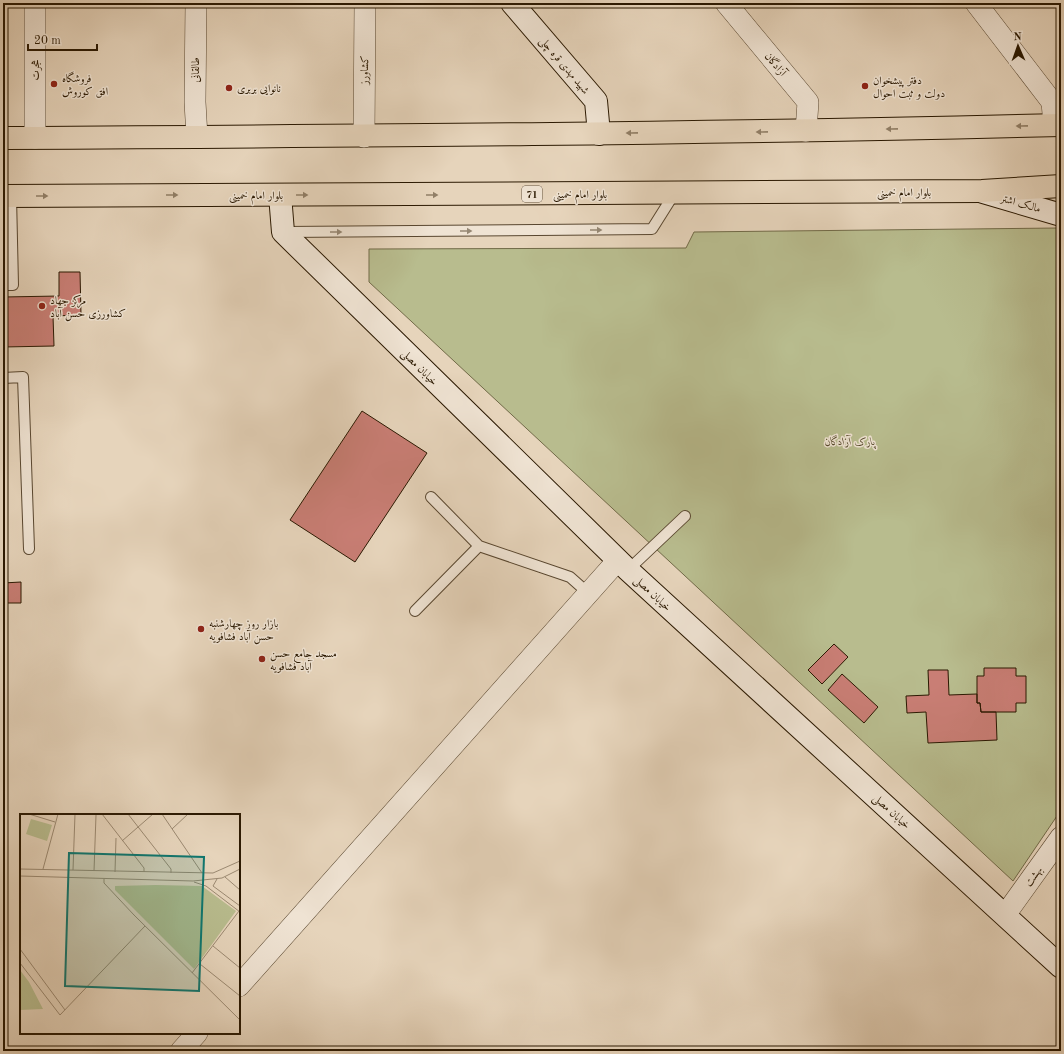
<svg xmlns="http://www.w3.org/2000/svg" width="1064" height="1054" viewBox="0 0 1064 1054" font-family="'Old Standard TT',Amiri,serif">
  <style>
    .green { fill: #b8bc8e; stroke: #716a48 }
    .building { fill: #c97e75; stroke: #2a1801 }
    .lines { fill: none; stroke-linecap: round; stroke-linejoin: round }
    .lane-casing { stroke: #594730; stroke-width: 12 }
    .street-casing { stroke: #594730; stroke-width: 22 }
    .secondary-casing { stroke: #2a1801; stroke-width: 24 }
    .highway-casing { stroke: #2a1801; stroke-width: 24 }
    .lane { stroke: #efe3d3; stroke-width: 10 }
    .street { stroke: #efe3d3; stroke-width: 21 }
    .secondary { stroke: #efe3d3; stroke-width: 22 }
    .highway { stroke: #e6d4bb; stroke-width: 22 }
    .oneway { fill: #917f67 }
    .oneway2 { fill: #968874 }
    .poi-dot { fill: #8f2418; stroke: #efe3d3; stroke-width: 1.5 }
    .labels { text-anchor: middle; stroke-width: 3; stroke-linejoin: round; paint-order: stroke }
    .shield { fill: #efe3d3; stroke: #655540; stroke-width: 1 }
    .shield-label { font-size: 10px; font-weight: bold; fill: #2a1801 }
    .street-label { font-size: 11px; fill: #2a1801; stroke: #efe3d3 }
    .poi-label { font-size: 11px; fill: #2a1801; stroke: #efe3d3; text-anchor: start }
    .park-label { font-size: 11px; font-style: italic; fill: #55492b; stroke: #efe3d3 }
    .inset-road { fill: none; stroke: #9b8971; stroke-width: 1 }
    .view { fill: #0f766e; fill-opacity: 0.15; stroke: #0f766e; stroke-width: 2 }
    .inset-edge { fill: none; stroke: #2a1801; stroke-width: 2 }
  </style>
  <rect width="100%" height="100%" fill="#e6d4bb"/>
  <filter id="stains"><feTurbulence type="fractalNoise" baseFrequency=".005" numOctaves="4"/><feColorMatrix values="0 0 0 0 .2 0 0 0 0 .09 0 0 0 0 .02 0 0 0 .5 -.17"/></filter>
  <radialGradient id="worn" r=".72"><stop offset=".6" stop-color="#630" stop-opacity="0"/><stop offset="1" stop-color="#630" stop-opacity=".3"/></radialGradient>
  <path class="green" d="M1058,228L1061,230V810L1013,881L369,282V249L686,248L694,232Z"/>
  <path class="building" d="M59,272H80L81,315L53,316L54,346L3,347V297L59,296Z
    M362,411L427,453L355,562L290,520Z
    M21,582V603H3V583Z
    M834,644L848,657L822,684L808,670Z
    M984,668H1016V676H1026V703H1016V712H981L980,703H977V676H984Z
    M928,670H948L949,695L977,694V703H980L981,712H996L997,740L928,743L926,712L907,713L906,696L929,695Z
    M842,674L878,707L864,723L828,690Z"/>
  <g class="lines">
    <defs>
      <path id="lane" d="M285,232L652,229L674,194
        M3,285H13L11,196
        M3,378L23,377L29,549
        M431,497L479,546L570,577L588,593
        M628,570L685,516
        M415,611L479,546"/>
      <path id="street" d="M35,3V138
        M196,3L195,102L197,137
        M726,3L808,102L806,131
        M976,3L1052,102L1054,125
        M364,137L365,3
        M1005,915L1061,837
        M239,986L618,560
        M181,1051L197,1033"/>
      <path id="secondary" d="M512,3L596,101L599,134
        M983,192L1061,215
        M280,195L283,232L628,570L1061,967"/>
      <path id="highway" d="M3,138C356,136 708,134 1061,125
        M3,196L982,191L1061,186"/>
    </defs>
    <use href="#lane" class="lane-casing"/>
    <use href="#street" class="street-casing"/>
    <use href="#secondary" class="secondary-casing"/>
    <use href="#highway" class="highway-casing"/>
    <use href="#lane" class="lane"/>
    <use href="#street" class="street"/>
    <use href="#secondary" class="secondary"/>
    <use href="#highway" class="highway"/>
  </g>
  <defs><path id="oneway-solid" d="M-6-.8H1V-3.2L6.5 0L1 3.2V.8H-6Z"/></defs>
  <g class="oneway">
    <use href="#oneway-solid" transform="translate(1022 126) rotate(179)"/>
    <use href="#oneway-solid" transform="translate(892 129) rotate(179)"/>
    <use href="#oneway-solid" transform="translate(762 132) rotate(179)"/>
    <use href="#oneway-solid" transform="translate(632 133) rotate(179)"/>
    <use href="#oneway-solid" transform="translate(172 195)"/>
    <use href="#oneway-solid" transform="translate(302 195)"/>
    <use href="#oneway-solid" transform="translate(432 195)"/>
    <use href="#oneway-solid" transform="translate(42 196)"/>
  </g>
  <g class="oneway2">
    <use href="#oneway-solid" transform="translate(596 230)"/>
    <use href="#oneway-solid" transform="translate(466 231)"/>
    <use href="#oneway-solid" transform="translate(336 232)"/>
  </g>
  <g class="poi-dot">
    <circle cx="54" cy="84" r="4"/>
    <circle cx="865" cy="86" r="4"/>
    <circle cx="229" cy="88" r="4"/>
    <circle cx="42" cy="306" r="4"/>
    <circle cx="201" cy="629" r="4"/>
    <circle cx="262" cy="659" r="4"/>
  </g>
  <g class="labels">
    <rect class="shield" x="522" y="186" width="20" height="16" rx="3"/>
    <g class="shield-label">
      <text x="532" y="198">71</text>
    </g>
    <g class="street-label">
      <text transform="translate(776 64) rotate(50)" y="4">آزادگان</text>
      <text transform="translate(565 65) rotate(50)" y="4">شهید مهدی قره چلی</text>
      <text transform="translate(35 70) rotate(-90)" y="4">هجرت</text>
      <text transform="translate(195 70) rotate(-90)" y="4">طالقانی</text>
      <text transform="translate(364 70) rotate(-89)" y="4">کشاورز</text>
      <text x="904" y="196">بلوار امام خمینی</text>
      <text x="580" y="198">بلوار امام خمینی</text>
      <text x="256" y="199">بلوار امام خمینی</text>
      <text transform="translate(1021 203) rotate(16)" y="4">مالک اشتر</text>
      <text transform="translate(420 367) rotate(45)" y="4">خیابان مصلی</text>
      <text transform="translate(653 593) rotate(43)" y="4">خیابان مصلی</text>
      <text transform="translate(892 811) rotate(42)" y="4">خیابان مصلی</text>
      <text transform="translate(1033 876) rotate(-54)" y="4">بهشت</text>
    </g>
    <g class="poi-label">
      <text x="62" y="82">فروشگاه<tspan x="62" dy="13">افق کوروش</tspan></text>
      <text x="873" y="84">دفتر پیشخوان<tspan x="873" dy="13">دولت و ثبت احوال</tspan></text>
      <text x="237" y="92">نانوایی بربری</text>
      <text x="50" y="304">مرکز جهاد<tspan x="50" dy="13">کشاورزی حسن آباد</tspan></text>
      <text x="209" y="627">بازار روز چهارشنبه<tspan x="209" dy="13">حسن آباد فشافویه</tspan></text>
      <text x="270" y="657">مسجد جامع حسن<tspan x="270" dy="13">آباد فشافویه</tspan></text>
    </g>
    <g class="park-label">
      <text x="850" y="445">پارک آزادگان</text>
    </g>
  </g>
  <g transform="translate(20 814)">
    <rect width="220" height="220" fill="#e6d4bb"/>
    <path d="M11,5L32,11L27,27L6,20ZM136,71L182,72L216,97L174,155L95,76V72ZM0,156L9,168L23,195L0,196Z" fill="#b8bc8e"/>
    <path class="inset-road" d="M9,0L35,8M82,0L124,54V58M108,0L151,55V59M142,0L182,59M152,15L168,0M102,27L133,0M0,55L193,59L220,47M23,55L38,0M53,56L55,0M74,57L76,1M95,58L96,24M0,62L173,67L202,64L220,55M205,63L220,76M84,65V69L114,101L220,206M197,65L193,72L220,92M174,68L186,72L220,98M193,132L220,154M0,135L45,196M0,149L40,201L125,112M180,150L220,182M172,159L219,97"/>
    <path class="view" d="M49,39L184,43L179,177L45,172Z"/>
    <rect width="220" height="220" class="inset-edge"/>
  </g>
  <rect width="1064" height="1054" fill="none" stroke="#e6d4bb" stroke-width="16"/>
  <rect x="4" y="4" width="1056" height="1046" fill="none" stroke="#2a1801" stroke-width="2"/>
  <rect x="8" y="8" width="1048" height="1038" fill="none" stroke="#2a1801"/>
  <g transform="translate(1018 46) rotate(358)" stroke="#efe3d3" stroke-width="3" paint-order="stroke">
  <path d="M0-3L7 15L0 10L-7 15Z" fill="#2a1801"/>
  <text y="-6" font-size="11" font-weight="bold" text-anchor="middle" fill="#2a1801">N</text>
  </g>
  <path d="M28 44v6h69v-6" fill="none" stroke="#2a1801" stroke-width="2"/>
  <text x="34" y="44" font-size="12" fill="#2a1801" stroke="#efe3d3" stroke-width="3" paint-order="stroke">20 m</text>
  <rect width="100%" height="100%" filter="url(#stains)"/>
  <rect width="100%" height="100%" fill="url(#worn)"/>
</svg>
